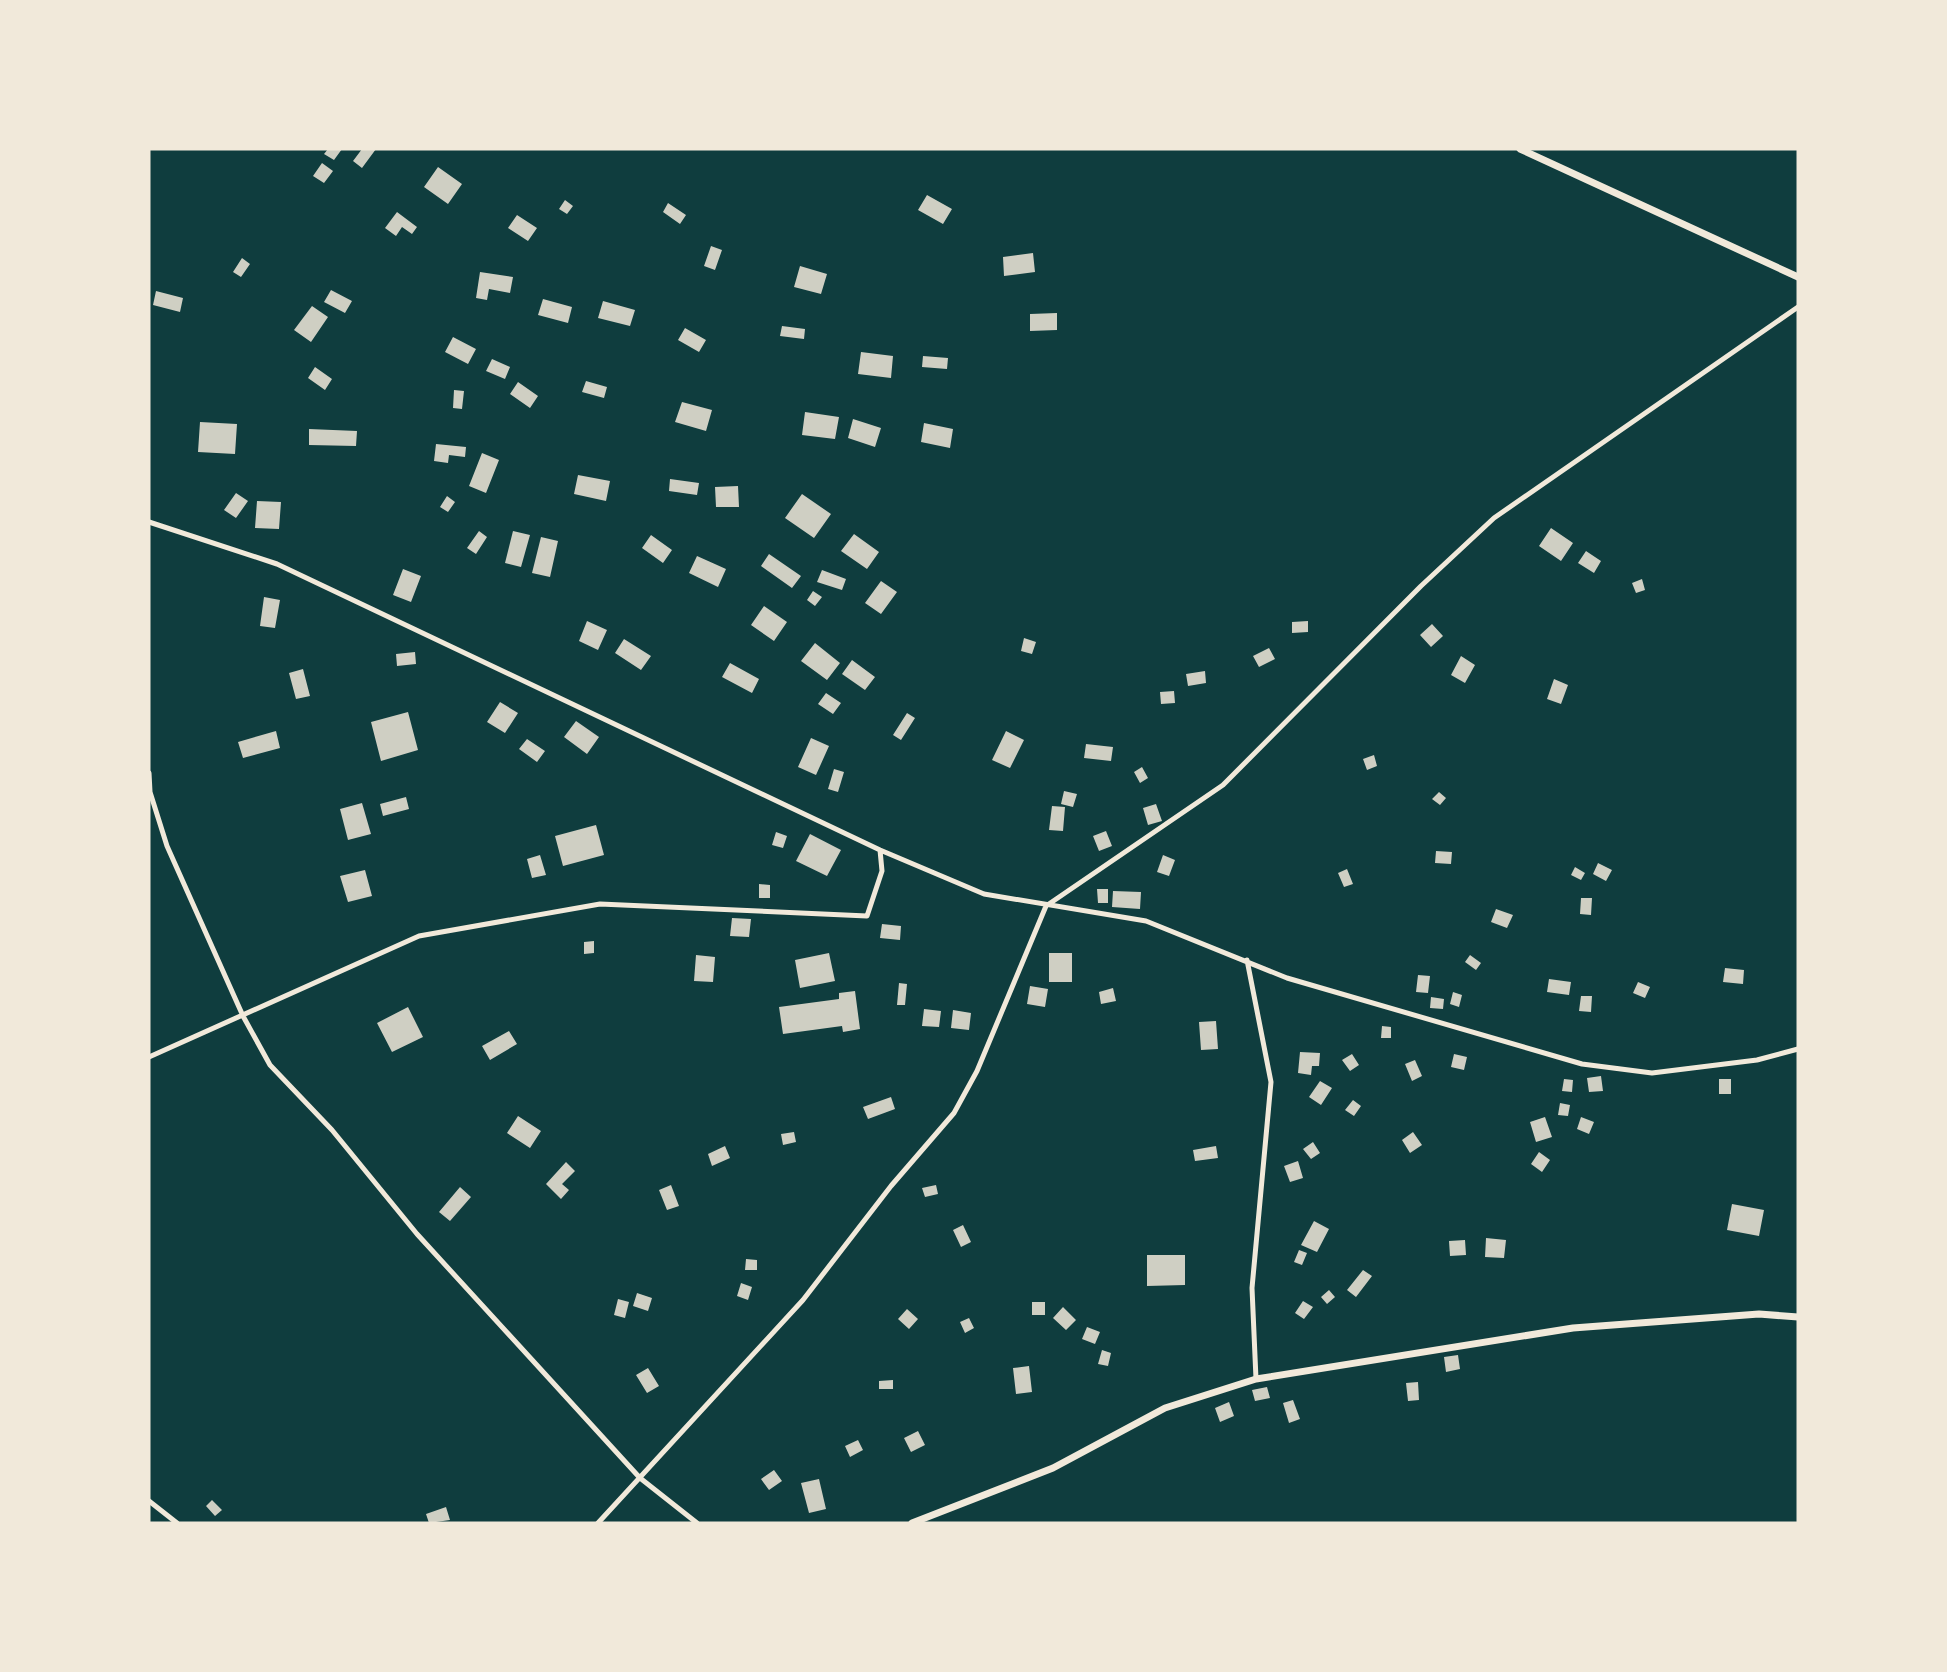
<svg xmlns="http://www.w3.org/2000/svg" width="1947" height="1672" viewBox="0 0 1947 1672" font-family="Arial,sans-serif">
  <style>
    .building { fill: #cfcfc3 }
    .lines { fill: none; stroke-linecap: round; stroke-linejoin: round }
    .service { stroke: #f1e9da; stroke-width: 5 }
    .minor { stroke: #f1e9da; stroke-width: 7 }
  </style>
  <rect width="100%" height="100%" fill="#0f3d3e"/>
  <path class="building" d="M328,149H342L334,160L324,154Z
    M362,149H376L362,168L353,161Z
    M322,163L333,171L324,183L313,176Z
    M438,167L462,184L448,204L424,187Z
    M927,195L952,209L943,224L918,210Z
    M565,200L573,206L567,214L559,209Z
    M668,203L686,215L680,224L663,212Z
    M397,212L417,227L412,234L402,227L396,236L385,228Z
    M517,215L537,228L528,241L508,228Z
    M711,246L722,250L715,270L704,266Z
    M1033,253L1035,272L1004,276L1003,257Z
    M242,258L250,264L241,277L233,272Z
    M800,266L827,274L821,294L794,287Z
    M480,272L513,277L510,293L489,289L487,300L476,298Z
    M331,290L352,301L345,313L324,302Z
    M156,291L183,298L180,312L153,305Z
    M543,299L572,307L568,323L538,315Z
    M603,301L635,310L630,326L598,318Z
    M312,306L328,317L311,342L294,330Z
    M1057,313V330L1030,331V314Z
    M782,326L805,329L804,339L780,336Z
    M685,328L706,340L699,352L678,340Z
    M453,337L476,349L468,364L445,352Z
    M861,352L893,356L891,378L858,374Z
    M923,356L948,358L947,369L922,367Z
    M492,359L510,367L505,379L486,371Z
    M315,367L332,379L325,390L308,378Z
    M586,381L607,387L604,398L582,392Z
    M518,382L538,396L530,408L510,394Z
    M454,390L464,391L462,409L453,408Z
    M682,402L712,410L706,431L675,422Z
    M805,412L839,417L835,439L802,435Z
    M853,419L881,428L875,447L848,438Z
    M200,422L237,424L235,454L198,452Z
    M924,423L953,429L950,448L921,442Z
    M309,429L357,431L356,446L309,445Z
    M436,444L466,447L465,457L449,455L448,463L434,461Z
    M482,453L499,460L486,493L469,486Z
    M578,475L610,481L606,501L574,494Z
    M670,479L699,483L697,495L669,491Z
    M738,486L739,507H716L715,487Z
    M236,493L248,501L236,518L224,510Z
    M802,494L831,514L814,538L785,518Z
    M447,496L455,502L448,512L440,507Z
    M257,501L281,502L279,529L255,528Z
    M1551,528L1573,543L1561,561L1539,546Z
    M479,531L487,537L476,554L467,548Z
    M513,531L530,535L521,567L505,563Z
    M854,534L879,552L867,569L841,551Z
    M651,535L672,550L663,563L642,548Z
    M541,537L558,541L550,577L532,573Z
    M1586,551L1601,561L1594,573L1578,563Z
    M769,554L801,576L792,588L761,566Z
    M697,556L726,569L718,587L689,573Z
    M403,569L421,576L411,602L393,595Z
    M822,570L846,579L842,590L817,582Z
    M1642,579L1645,590L1636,593L1632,583Z
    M881,581L897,592L881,614L865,603Z
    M813,591L822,597L815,606L807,600Z
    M264,597L280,600L275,628L260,626Z
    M764,606L787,622L774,641L751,625Z
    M587,621L607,630L598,650L579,641Z
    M1308,621V632L1292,633V622Z
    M1432,624L1443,636L1431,647L1420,635Z
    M1024,638L1036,642L1032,654L1021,651Z
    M624,639L651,656L641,670L615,653Z
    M815,643L840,663L827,680L801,661Z
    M1269,648L1275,659L1259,667L1253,656Z
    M415,652L416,664L397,666L396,654Z
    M1461,656L1475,665L1465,683L1451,675Z
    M852,660L875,677L865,690L842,674Z
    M730,663L759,679L752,693L722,677Z
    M303,669L310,696L296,699L289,673Z
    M1205,671L1206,683L1188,686L1186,674Z
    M1554,679L1568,685L1561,704L1547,699Z
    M1174,691L1175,703L1161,704L1160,692Z
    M826,693L841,703L833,714L818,704Z
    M500,702L518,713L505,733L487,722Z
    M408,712L418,750L381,761L371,722Z
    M907,713L915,718L901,740L893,735Z
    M576,721L599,737L587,754L564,737Z
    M276,731L280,748L243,758L238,742Z
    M1006,731L1024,740L1010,768L992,760Z
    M811,738L829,746L816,775L798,767Z
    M527,739L545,751L537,762L519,749Z
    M1086,744L1113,747L1111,761L1084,758Z
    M1374,755L1377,766L1367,770L1363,759Z
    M1142,767L1148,778L1140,783L1134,772Z
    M834,769L844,772L838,792L828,789Z
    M1064,791L1077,794L1073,807L1061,804Z
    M1439,792L1446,798L1440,805L1432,799Z
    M406,797L409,809L383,816L380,804Z
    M362,803L371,834L348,840L340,809Z
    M1156,804L1162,821L1148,825L1143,808Z
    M1052,806L1065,807L1063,831L1049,830Z
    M596,825L604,855L563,866L555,836Z
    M1106,831L1112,846L1099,851L1093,836Z
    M776,832L787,836L783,848L772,845Z
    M810,834L841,850L827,876L796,861Z
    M1436,851L1452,852L1451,864L1435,863Z
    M540,855L546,875L532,878L527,859Z
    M1163,855L1175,860L1169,876L1157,872Z
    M1598,863L1612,870L1606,881L1593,874Z
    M1575,867L1585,873L1581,880L1571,875Z
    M1347,869L1353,884L1344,887L1338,873Z
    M365,870L372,896L348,902L340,876Z
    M759,884L770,885V898H759Z
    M1097,889H1108V903H1098Z
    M1113,891L1141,892L1140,909L1112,907Z
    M1581,898H1592L1591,915L1580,914Z
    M1496,909L1513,915L1507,928L1491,922Z
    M732,918L751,919L749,937L730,936Z
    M882,924L901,926L900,940L880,938Z
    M594,941V953L584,954V942Z
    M829,953L835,981L800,988L795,960Z
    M1049,953H1072V982H1049Z
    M696,955L715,957L713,982L694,981Z
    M1470,955L1481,963L1476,970L1465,962Z
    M1725,968L1744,970L1743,984L1723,982Z
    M1418,975L1430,976L1428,993L1416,992Z
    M1549,979L1571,982L1569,995L1547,992Z
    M1638,982L1650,987L1645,998L1633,993Z
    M899,983L907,984L905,1005H897Z
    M1030,986L1048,989L1045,1007L1027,1004Z
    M1113,988L1116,1001L1101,1004L1099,992Z
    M855,991L860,1029L843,1032L842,1026L783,1034L779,1007L839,999V993Z
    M1453,992L1462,995L1459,1007L1450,1004Z
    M1581,996H1592L1591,1012L1579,1011Z
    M1431,997L1444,999L1443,1009L1430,1008Z
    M408,1007L423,1037L392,1052L377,1023Z
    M924,1009L941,1011L939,1027L922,1026Z
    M953,1010L971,1013L969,1030L951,1028Z
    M1216,1021L1218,1049L1201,1050L1199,1022Z
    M1382,1026L1391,1027V1038H1381Z
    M509,1031L517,1044L490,1060L482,1046Z
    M1300,1052L1320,1053L1319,1066H1312L1311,1075L1298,1073Z
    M1352,1054L1359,1065L1350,1071L1342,1060Z
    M1454,1054L1467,1057L1464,1070L1451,1067Z
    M1415,1060L1422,1076L1412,1081L1405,1064Z
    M1601,1076L1603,1091L1589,1092L1587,1078Z
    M1564,1079L1573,1080L1572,1092L1562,1091Z
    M1719,1079H1731V1094H1719Z
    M1320,1081L1332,1088L1321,1105L1309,1097Z
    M891,1097L895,1109L868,1119L863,1107Z
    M1353,1100L1361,1106L1354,1116L1345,1110Z
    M1560,1103L1570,1105L1568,1116L1558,1115Z
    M518,1116L541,1131L530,1148L507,1133Z
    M1545,1117L1552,1137L1536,1142L1530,1122Z
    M1581,1117L1594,1122L1589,1134L1577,1129Z
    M794,1132L796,1142L783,1145L781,1134Z
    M1413,1132L1422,1145L1410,1153L1402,1140Z
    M1313,1142L1320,1153L1311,1159L1303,1149Z
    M725,1146L730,1158L712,1166L708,1154Z
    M1216,1146L1218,1158L1195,1161L1193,1150Z
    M1539,1152L1550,1160L1542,1172L1531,1164Z
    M1298,1161L1303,1178L1290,1182L1284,1166Z
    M566,1162L575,1171L562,1184L569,1190L561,1199L546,1184Z
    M671,1185L679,1206L667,1210L659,1190Z
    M936,1185L938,1194L925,1197L922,1188Z
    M460,1187L471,1197L450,1221L439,1212Z
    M1732,1204L1764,1210L1759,1236L1727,1230Z
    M1314,1221L1329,1229L1317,1252L1301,1245Z
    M963,1225L971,1242L961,1247L953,1230Z
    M1486,1238L1506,1240L1504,1258L1485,1257Z
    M1465,1240L1466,1255L1450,1256L1449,1241Z
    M1299,1250L1307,1253L1302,1265L1294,1262Z
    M1147,1255H1185V1285L1147,1286Z
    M746,1259L757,1260V1270H745Z
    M1363,1270L1372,1276L1356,1297L1347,1290Z
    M741,1283L752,1287L748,1300L737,1296Z
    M1329,1290L1335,1297L1327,1304L1321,1297Z
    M637,1293L652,1298L648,1311L633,1306Z
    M618,1299L629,1302L625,1318L614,1315Z
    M1303,1301L1313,1307L1304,1319L1295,1313Z
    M1032,1302H1045V1315H1032Z
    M1063,1307L1076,1320L1066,1330L1053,1318Z
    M907,1309L918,1319L909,1329L898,1319Z
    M969,1318L974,1328L965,1333L960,1322Z
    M1087,1327L1100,1332L1095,1344L1082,1339Z
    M1102,1350L1111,1353L1108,1366L1098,1364Z
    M1458,1355L1460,1369L1446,1372L1444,1357Z
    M1029,1366L1032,1392L1016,1394L1013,1368Z
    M648,1368L659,1386L647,1393L636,1375Z
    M893,1380V1389H879V1381Z
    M1418,1382L1419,1400L1408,1401L1406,1383Z
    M1267,1387L1270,1398L1255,1401L1252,1390Z
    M1293,1400L1300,1419L1289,1423L1283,1403Z
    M1229,1402L1234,1416L1220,1422L1215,1408Z
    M918,1431L925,1445L911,1452L904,1438Z
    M858,1440L863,1450L850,1457L845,1446Z
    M774,1470L782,1481L769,1490L761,1479Z
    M819,1479L826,1509L809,1513L801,1483Z
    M212,1500L222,1510L215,1516L206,1506Z
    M446,1507L450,1520L429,1523L426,1514Z"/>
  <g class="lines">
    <path class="service" d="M149,522L277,564L880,850L984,894L1146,921L1287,978L1582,1064L1652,1073L1757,1060L1798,1049
      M149,773L150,792L167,846L243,1016L270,1065L332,1130L417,1234L640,1478L697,1523
      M1247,960L1271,1082L1252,1288L1256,1379
      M149,1057L419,936L600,904L867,916L882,871L880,850
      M149,1501L177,1523
      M598,1523L803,1300L891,1186L954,1113L977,1071L1046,906L1223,785L1421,586L1494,518L1798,307"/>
    <path class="minor" d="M1520,149L1798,277
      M912,1523L1053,1468L1165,1408L1256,1379L1573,1328L1759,1314L1798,1317"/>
  </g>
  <rect width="1947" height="1672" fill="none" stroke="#f1e9da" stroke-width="301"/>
</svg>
